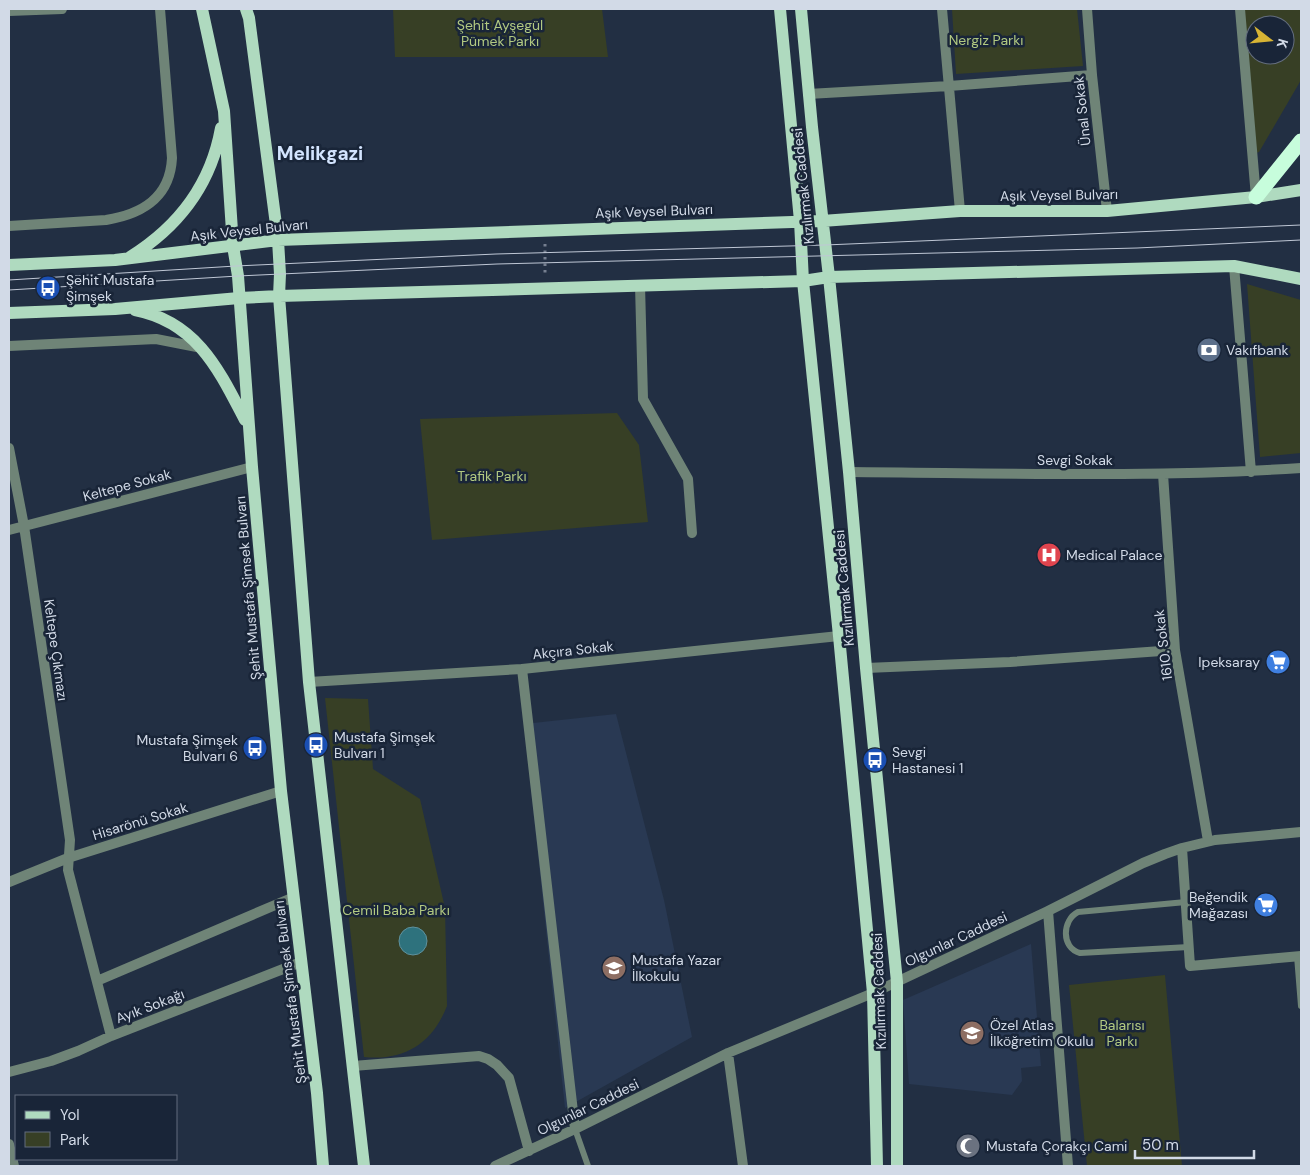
<svg xmlns="http://www.w3.org/2000/svg" width="1310" height="1175" viewBox="0 0 1310 1175" font-family="'DM Sans',sans-serif">
  <style>
    .built { fill: #293953 }
    .green { fill: #373f25; fill-rule: evenodd }
    .water { fill: #2e727d; stroke: #5f919d }
    .lines { fill: none; stroke-linecap: round; stroke-linejoin: round }
    .path { stroke: #757f90; stroke-width: 3; stroke-dasharray: 2.5 4; stroke-linecap: butt }
    .lane { stroke: #6f8477; stroke-width: 6 }
    .street { stroke: #6f8477; stroke-width: 10 }
    .primary { stroke: #afdabf; stroke-width: 12 }
    .highway { stroke: #c7fddc; stroke-width: 15 }
    .tram { stroke: #bfc7d5; stroke-width: 1 }
    .labels { text-anchor: middle; stroke-width: 5; stroke-linejoin: round; paint-order: stroke }
    .park-label { font-size: 14px; fill: #b2c981; stroke: #192538 }
    .street-label { font-size: 14px; fill: #d2dae7; stroke: #192538 }
    .poi-label { font-size: 14px; fill: #d2dae7; stroke: #192538; text-anchor: start }
    .district-label { font-size: 19px; font-weight: bold; fill: #d3e4fe; stroke: #192538 }
  </style>
  <rect width="100%" height="100%" fill="#222f43"/>
  <path class="built" d="M616,714L664,900L692,1037L565,1108L524,724Z
    M1031,944L1041,1066L1021,1068L1022,1081L1012,1095L909,1084L903,1000Z"/>
  <path class="green" d="M393,9H602L608,57H395Z
    M952,9H1077L1083,66L956,74Z
    M1237,9H1301V80L1259,152L1250,155ZM1255,25H1285V55H1255Z
    M1247,284L1301,300V453L1260,457Z
    M617,413L639,445L648,522L432,540L420,419Z
    M325,698L368,699L373,769L420,799L445,908L447,1006C432,1044 404,1061 364,1057Z
    M1165,975L1182,1166H1087L1069,985Z"/>
  <path class="water" d="M399 941a14 14 0 1 1 28 0a14 14 0 1 1-28 0Z"/>
  <g class="lines">
    <path class="path" d="M545,244V275"/>
    <path class="lane" d="M1186,902L1078,912C1062,920 1061,948 1080,953L1189,947
      M1297,956L1301,1006
      M575,1129L588,1166"/>
    <path class="street" d="M942,9L960,211
      M1087,9L1092,75L1107,211
      M1240,9L1256,197
      M9,11L62,9
      M808,94L949,86L1092,75
      M9,226L106,220C142,214 170,198 172,158L160,9
      M1234,266L1251,472
      M640,285L643,399L688,479L692,533
      M9,346L156,339L202,348
      M9,448L24,526L70,840L68,870L111,1036
      M849,472C1000,473 1151,478 1301,468
      M1163,474L1175,650L1208,841
      M9,530L252,467
      M866,668L1010,662L1175,650
      M522,669L575,1129
      M309,682L522,669L839,636
      M1182,848L1190,966L1301,956
      M9,882L68,858L281,791
      M1048,911L1068,1166
      M97,981L294,897
      M728,1053L743,1166
      M353,1066L479,1056L488,1059L497,1065L509,1078L529,1151
      M9,1072L51,1061L78,1051L111,1036L301,962
      M9,1144L14,1166
      M495,1166L575,1129L728,1053L873,993L1048,911L1143,863L1165,854L1182,848L1215,840L1301,832"/>
    <path class="primary" d="M202,9L224,111L233,246L238,276L252,467L281,791L317,1093L323,1166
      M246,9L249,18L278,240L280,274L279,296L309,682L364,1166
      M780,9L800,221L803,281L839,636L873,993L877,1166
      M801,9L812,127L829,277L849,472L866,668L897,982V1166
      M130,257C178,227 211,184 221,128
      M9,265L115,260L278,240L822,221L960,211H1107L1256,197L1301,190
      M135,310C197,322 219,370 245,420
      M9,313L115,309L239,298L279,296L803,281L829,277L1234,266L1301,279"/>
    <path class="highway" d="M1256,197L1301,141"/>
    <path class="tram" d="M9,280L236,266L496,254L825,245L1301,225
      M9,290L238,276L497,264L1137,248L1301,240"/>
  </g>
  <defs>
    <symbol id="bus-disc" viewBox="-11 -11 22 22"><circle r="9.5" fill="#1a4fb4" stroke="#192538"/><path d="M-5-6H5V4H4V6H2V4H-2V6H-4V4H-5ZM-3.5-4V0h7V-4ZM-3.5 1.2v1.5H-2V1.2ZM2 1.2v1.5H3.5V1.2Z" fill="#fff"/></symbol>
    <symbol id="bank-disc" viewBox="-11 -11 22 22"><circle r="9.5" fill="#5c6f8a" stroke="#192538"/><path d="M-6-4H6V4H-6ZM0-2.3a2.3 2.3 0 1 0 0 4.6a2.3 2.3 0 1 0 0-4.6Z" fill="#fff"/></symbol>
    <symbol id="hospital-disc" viewBox="-11 -11 22 22"><circle r="9.5" fill="#e0444e" stroke="#192538"/><path d="M-5-5h3v3.5h4V-5h3V5h-3V1.5h-4V5h-3Z" fill="#fff"/></symbol>
    <symbol id="supermarket-disc" viewBox="-11 -11 22 22"><circle r="9.5" fill="#3f7fe0" stroke="#192538"/><path d="M-6-5.5h2.5l.6 2H6L4.5 2H-2.5L-4.4-4H-6ZM-1.5 3.2a1.3 1.3 0 1 0 .1 0ZM3 3.2a1.3 1.3 0 1 0 .1 0Z" fill="#fff"/></symbol>
    <symbol id="school-disc" viewBox="-11 -11 22 22"><circle r="9.5" fill="#8d6e63" stroke="#192538"/><path d="M0-5L7-2L0 1L-7-2ZM-4 1L0 2.5L4 1V4Q0 6-4 4Z" fill="#fff"/></symbol>
    <symbol id="mosque-disc" viewBox="-11 -11 22 22"><circle r="9.5" fill="#6b7280" stroke="#192538"/><path d="M3.5-4.9A6 6 0 1 0 3.5 4.9A5 5 0 1 1 3.5-4.9Z" fill="#fff"/></symbol>
  </defs>
  <g fill-rule="evenodd">
    <use href="#bus-disc" x="34" y="274" width="28" height="28"/>
    <use href="#bank-disc" x="1195" y="336" width="28" height="28"/>
    <use href="#hospital-disc" x="1035" y="541" width="28" height="28"/>
    <use href="#supermarket-disc" x="1264" y="648" width="28" height="28"/>
    <use href="#bus-disc" x="302" y="731" width="28" height="28"/>
    <use href="#bus-disc" x="241" y="734" width="28" height="28"/>
    <use href="#bus-disc" x="861" y="746" width="28" height="28"/>
    <use href="#supermarket-disc" x="1252" y="891" width="28" height="28"/>
    <use href="#school-disc" x="600" y="954" width="28" height="28"/>
    <use href="#school-disc" x="958" y="1019" width="28" height="28"/>
    <use href="#mosque-disc" x="954" y="1132" width="28" height="28"/>
  </g>
  <g class="labels">
    <g class="park-label">
      <text x="500" y="30">Şehit Ayşegül<tspan x="500" dy="16">Pümek Parkı</tspan></text>
      <text x="986" y="45">Nergiz Parkı</text>
      <text x="492" y="481">Trafik Parkı</text>
      <text x="396" y="915">Cemil Baba Parkı</text>
      <text x="1122" y="1030">Balarısı<tspan x="1122" dy="16">Parkı</tspan></text>
    </g>
    <g class="street-label">
      <text transform="translate(1082 111) rotate(-96)" y="5">Ünal Sokak</text>
      <text transform="translate(803 186) rotate(-96)" y="5">Kızılırmak Caddesi</text>
      <text transform="translate(1059 195) rotate(-1)" y="5">Aşık Veysel Bulvarı</text>
      <text transform="translate(654 211) rotate(-2)" y="5">Aşık Veysel Bulvarı</text>
      <text transform="translate(249 230) rotate(-6)" y="5">Aşık Veysel Bulvarı</text>
      <text x="1075" y="465">Sevgi Sokak</text>
      <text transform="translate(127 485) rotate(-15)" y="5">Keltepe Sokak</text>
      <text transform="translate(248 588) rotate(-95)" y="5">Şehit Mustafa Şimsek Bulvarı</text>
      <text transform="translate(844 588) rotate(-95)" y="5">Kızılırmak Caddesi</text>
      <text transform="translate(1163 645) rotate(-97)" y="5">1610. Sokak</text>
      <text transform="translate(56 650) rotate(82)" y="5">Keltepe Çıkmazı</text>
      <text transform="translate(573 650) rotate(-6)" y="5">Akçıra Sokak</text>
      <text transform="translate(140 821) rotate(-17)" y="5">Hisarönü Sokak</text>
      <text transform="translate(956 939) rotate(-25)" y="5">Olgunlar Caddesi</text>
      <text transform="translate(879 991) rotate(-92)" y="5">Kızılırmak Caddesi</text>
      <text transform="translate(290 992) rotate(-97)" y="5">Şehit Mustafa Şimsek Bulvarı</text>
      <text transform="translate(150 1006) rotate(-21)" y="5">Ayık Sokağı</text>
      <text transform="translate(588 1107) rotate(-26)" y="5">Olgunlar Caddesi</text>
    </g>
    <g class="poi-label">
      <text x="66" y="285">Şehit Mustafa<tspan x="66" dy="16">Şimşek</tspan></text>
      <text x="1226" y="355">Vakıfbank</text>
      <text x="1066" y="560">Medical Palace</text>
      <text x="1260" y="667" text-anchor="end">Ipeksaray</text>
      <text x="334" y="742">Mustafa Şimşek<tspan x="334" dy="16">Bulvarı 1</tspan></text>
      <text x="238" y="745" text-anchor="end">Mustafa Şimşek<tspan x="238" dy="16">Bulvarı 6</tspan></text>
      <text x="892" y="757">Sevgi<tspan x="892" dy="16">Hastanesi 1</tspan></text>
      <text x="1248" y="902" text-anchor="end">Beğendik<tspan x="1248" dy="16">Mağazası</tspan></text>
      <text x="632" y="965">Mustafa Yazar<tspan x="632" dy="16">İlkokulu</tspan></text>
      <text x="990" y="1030">Özel Atlas<tspan x="990" dy="16">İlköğretim Okulu</tspan></text>
      <text x="986" y="1151">Mustafa Çorakçı Cami</text>
    </g>
    <g class="district-label">
      <text x="320" y="160">Melikgazi</text>
    </g>
  </g>
  <rect width="1310" height="1175" fill="none" stroke="#d2dae7" stroke-width="20"/>
  <rect x="15" y="1095" width="162" height="65" fill="#192538" stroke="#636d7e"/>
  <rect x="25" y="1111" width="25" height="8" fill="#afdabf" stroke="#636d7e"/>
  <text x="60" y="1120" font-size="15" fill="#d2dae7">Yol</text>
  <rect x="25" y="1132" width="25" height="15" fill="#373f25" stroke="#636d7e"/>
  <text x="60" y="1145" font-size="15" fill="#d2dae7">Park</text>
  <g transform="translate(1270 40) rotate(106)"><circle r="24" fill="#192538" stroke="#636d7e"/>
  <path d="M0-4L9 19L0 12L-9 19Z" fill="#d7b434"/>
  <text y="-8" font-size="14" font-weight="bold" text-anchor="middle" fill="#d2dae7">K</text>
  </g>
  <path d="M1135 1150v8h119v-8" fill="none" stroke="#d2dae7" stroke-width="2.5"/>
  <text x="1142" y="1150" font-size="15" fill="#d2dae7" stroke="#192538" stroke-width="4" paint-order="stroke">50 m</text>
</svg>
